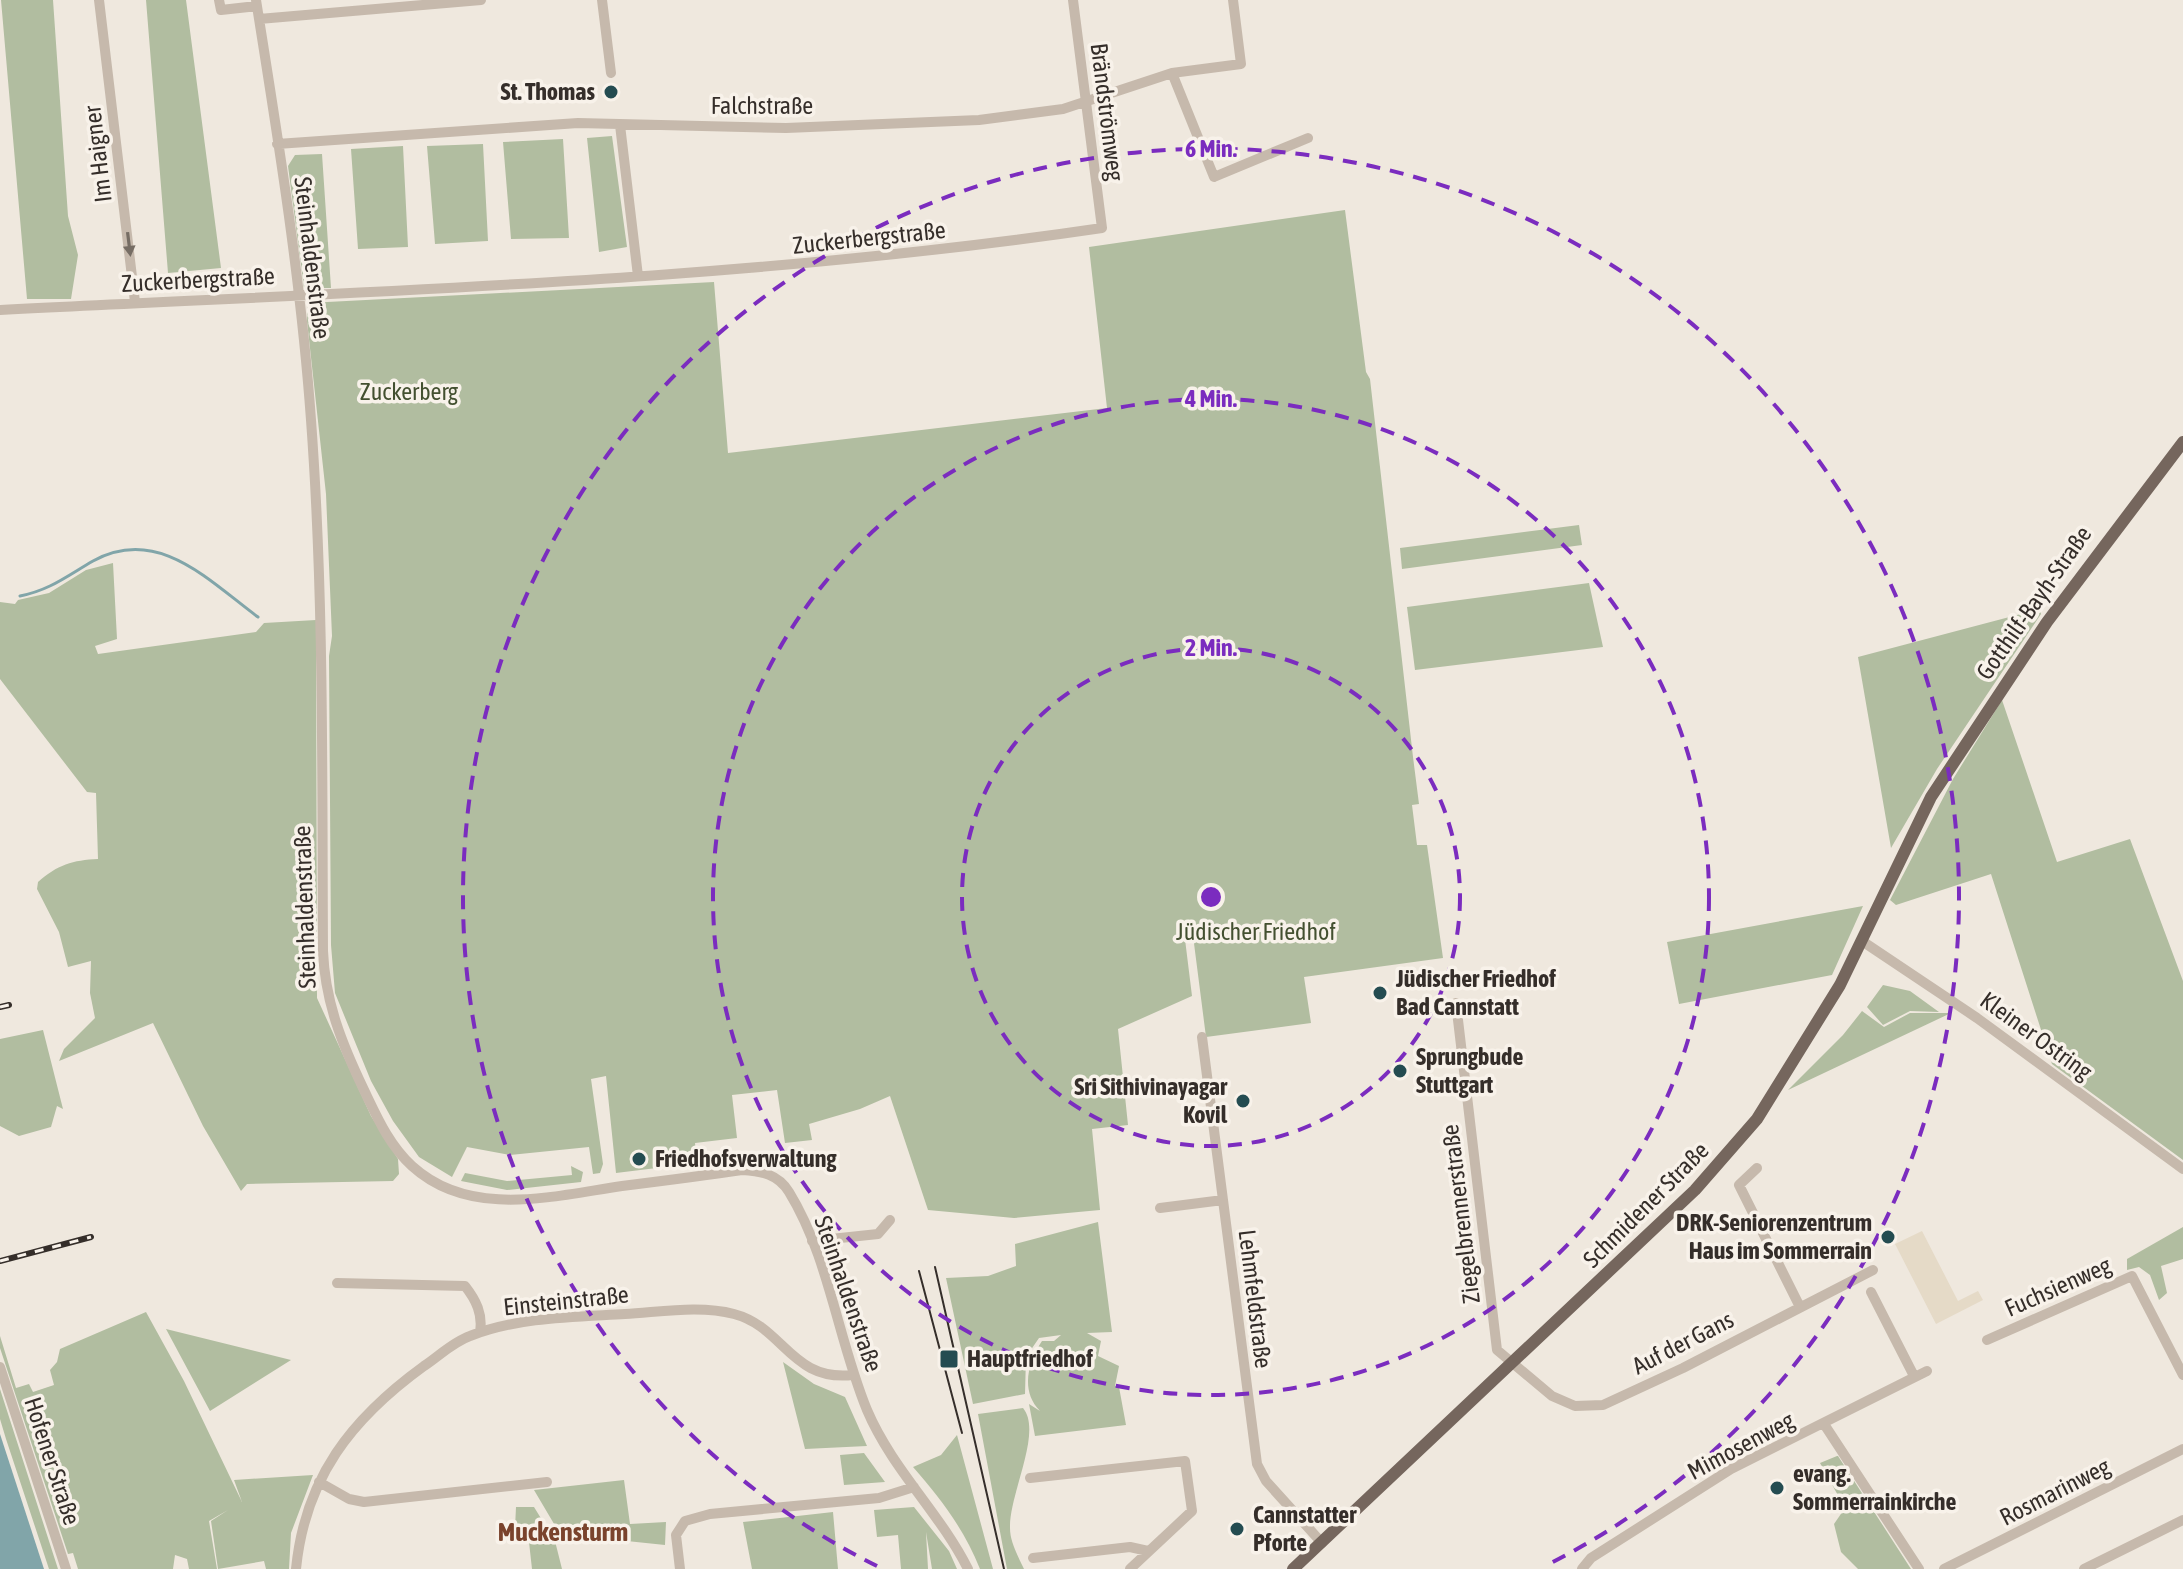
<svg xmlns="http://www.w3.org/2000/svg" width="2183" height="1569" viewBox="0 0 2183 1569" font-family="'Asap Condensed',sans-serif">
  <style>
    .green { fill: #b1bda0 }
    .plaza { fill: #e5dac7 }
    .water { fill: #81a5a9 }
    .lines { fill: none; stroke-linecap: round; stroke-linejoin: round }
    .stream { stroke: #81a5a9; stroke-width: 3 }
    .minor { stroke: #c6b9ac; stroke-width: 10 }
    .major { stroke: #75665d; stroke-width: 12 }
    .tram { stroke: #352e2a; stroke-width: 2 }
    .rail-casing { stroke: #352e2a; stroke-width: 6 }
    .rail { stroke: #f8f2ea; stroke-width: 3; stroke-dasharray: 9; stroke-linecap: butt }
    .oneway { fill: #766d64 }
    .ring { fill: none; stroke: #7b2cbf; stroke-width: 4; stroke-dasharray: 14 10 }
    .poi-dot { fill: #244c51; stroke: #f8f2ea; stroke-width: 3 }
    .labels { text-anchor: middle; stroke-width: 7; stroke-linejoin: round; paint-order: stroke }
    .poi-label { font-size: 24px; font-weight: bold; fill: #352e2a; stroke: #f8f2ea; text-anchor: start }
    .street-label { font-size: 24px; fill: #352e2a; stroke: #f8f2ea }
    .park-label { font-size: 24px; fill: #435030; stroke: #f8f2ea }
    .neighbourhood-label { font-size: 26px; font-weight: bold; fill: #7a432d; stroke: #f8f2ea }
    .centre { fill: #7b2cbf; stroke: #f8f2ea; stroke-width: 4 }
    .ring-label { font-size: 24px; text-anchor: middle; font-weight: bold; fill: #7b2cbf; stroke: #f8f2ea; stroke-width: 7; stroke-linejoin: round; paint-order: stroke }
  </style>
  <rect width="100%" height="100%" fill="#efe8de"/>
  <path class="green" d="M1,0H53L68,216L78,255L71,299H27Z
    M146,0H186L221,268L168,273Z
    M612,136L627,247L599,252L587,138Z
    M563,139L569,238L511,239L503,142Z
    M483,144L488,241L435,244L427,146Z
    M403,146L408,247L358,249L351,149Z
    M322,154L331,288H304L288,166L295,155Z
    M1345,210L1366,372L1370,379L1413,757L1419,804L1412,805L1417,845H1427L1443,958L1304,977L1311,1023L1206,1037L1191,920L1183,923L1192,996L1118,1029L1128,1125L1092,1129L1100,1210L1014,1218L928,1210L890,1096L860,1109L809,1124L812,1140L785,1143L777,1090L732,1095L737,1138L695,1143L697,1163L616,1173L606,1076L591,1079L603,1164L600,1173L593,1174L589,1147L510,1155L467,1147L452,1177L419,1157L393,1121L371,1081L335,993L331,945L329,656L332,636L326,494L307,321L308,303L714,282L728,453L1107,408L1089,247Z
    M1579,525L1582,545L1402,569L1400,548Z
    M113,563L117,639L95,646L98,654L256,632L264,623L316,620L317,998L371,1116L398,1159L399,1174L393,1181L247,1184L241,1191L203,1126L153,1023L59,1061L64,1049L95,1018L90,993L91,961L68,967L59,932L37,889L38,882C57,865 73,860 98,859L96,793L87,792L0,679V602L15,604L18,600L49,593L86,570Z
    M1589,583L1603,647L1415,670L1407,607Z
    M2040,609L2041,614L1937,769L1891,848L1858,657Z
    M2002,700L2057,862L2130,839L2183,981V1160L2052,1064L1991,874L1896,905L1890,900L1953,779Z
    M1863,906L1832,975L1679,1004L1667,942Z
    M1883,985L1910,991L1939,1012L1910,1011L1883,1025L1867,1007Z
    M1862,1011L1884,1027L1910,1013H1951L1788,1090L1843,1035Z
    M43,1030L63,1109L57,1106L51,1127L19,1136L0,1126V1039Z
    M571,1166L583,1172L581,1182L507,1190L461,1181L465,1173L507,1181L572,1175Z
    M1098,1222L1112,1332L1087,1333L1101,1341L1098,1356L1119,1366L1115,1386L1119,1387L1126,1425L1035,1436L1029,1404L1040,1411C1020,1391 1028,1362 1042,1341H1054L1061,1335L1039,1338L1026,1357L1025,1394L973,1404L946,1278L988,1276L1016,1266L1015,1244Z
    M2183,1227V1259L2161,1266L2167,1293L2159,1300L2150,1275L2139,1267L2127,1270V1259Z
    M146,1312L184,1381L242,1502L234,1480L313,1475L291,1533L289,1569H266L264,1561L218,1569L211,1521L228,1510L209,1521L217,1569H189L187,1559L175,1555L173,1569H78L73,1553L68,1554L0,1348V1336L16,1388L29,1384L33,1392L54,1385L50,1370L57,1362L60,1349Z
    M166,1329L291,1360L210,1411Z
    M783,1362L814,1384L845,1397L867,1446L805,1449Z
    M0,1389L58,1569H49L6,1439L0,1419Z
    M1023,1408C1043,1432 1009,1494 1010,1528C1010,1542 1018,1556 1024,1569H1007L978,1414Z
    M957,1435L993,1569H980C964,1529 941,1499 913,1467L941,1455Z
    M864,1453L885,1482L844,1485L840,1455Z
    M1837,1456H1838L1911,1569H1858L1841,1552L1834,1524L1845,1508L1820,1463Z
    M624,1480L630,1524L666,1522L665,1545L560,1534L534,1490Z
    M516,1507H534L555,1541L562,1569H532L529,1542L515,1528Z
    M914,1507L949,1551L957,1569H932L926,1532L928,1569H901L898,1535L877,1537L874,1510Z
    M833,1512L838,1569H752L743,1522Z"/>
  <path class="plaza" d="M1922,1231L1958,1301L1978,1291L1983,1300L1936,1324L1895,1244Z"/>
  <path class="water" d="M0,1434L44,1569H0Z"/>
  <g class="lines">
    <path class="stream" d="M20,596C50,590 67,576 93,561C158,525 209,581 258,617"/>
    <path class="minor" d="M99,0L135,302
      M219,0L221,10L257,6
      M256,0C278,138 301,280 311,420C324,596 322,774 323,951C325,1002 342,1044 364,1090C377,1117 389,1145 412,1166C470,1219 553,1196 622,1186C662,1181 702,1176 742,1170C761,1171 778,1174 789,1192C829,1257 838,1340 867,1410C892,1469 940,1513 968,1569
      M602,0L611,73
      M259,19L481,0
      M1172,73L1214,177L1308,138
      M620,125L638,276
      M277,144L578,123L786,128L979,120L1063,109L1172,73L1241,64L1233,0
      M0,310C368,291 737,282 1102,228L1073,0
      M1862,941L1977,1018L2183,1169
      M1456,1003L1497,1350L1552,1396L1575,1406L1603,1405L1683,1368L1873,1270
      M1202,1037L1257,1464L1266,1481L1322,1543
      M1757,1168L1739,1185L1799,1305
      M1160,1208L1223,1200
      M812,1241L878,1234L890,1220
      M337,1283L465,1286C476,1300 483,1314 480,1332
      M1871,1292L1914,1376
      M1987,1340L2132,1276L2183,1375
      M0,1367L66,1569
      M1824,1424L1919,1569
      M1030,1478L1185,1461L1192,1511L1130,1569
      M319,1482L349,1499L364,1502L547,1482
      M1033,1558L1130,1547L1148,1551
      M296,1569C305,1478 351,1419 424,1366C439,1356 453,1342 470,1336C518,1317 574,1317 625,1314C661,1312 700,1305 734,1314C784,1327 791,1382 853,1375
      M680,1569L676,1535L685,1521L710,1514L879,1498L914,1487
      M1582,1569L1591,1558L1731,1469L1927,1371
      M1944,1569L2183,1449
      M2084,1569L2183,1520"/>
    <path class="major" d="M1293,1569L1695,1190L1757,1119L1840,985L1931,797L2047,622L2183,442"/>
    <path class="tram" d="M935,1267L1004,1569
      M919,1271L962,1433"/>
    <defs>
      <path id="rail" d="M0,1007L9,1005
        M0,1261L91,1237"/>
    </defs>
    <use href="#rail" class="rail-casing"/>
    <use href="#rail" class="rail"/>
  </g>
  <defs><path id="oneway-solid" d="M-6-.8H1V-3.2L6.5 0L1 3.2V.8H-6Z" transform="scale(2)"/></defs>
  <use class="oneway" href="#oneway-solid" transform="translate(129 244) rotate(83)"/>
  <g class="ring">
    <circle cx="1211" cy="897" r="249"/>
    <circle cx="1211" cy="897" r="498"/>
    <path d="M877 1566A748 748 0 1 1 1545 1566"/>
  </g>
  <g class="poi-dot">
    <circle cx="611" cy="92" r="8"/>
    <circle cx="1380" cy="993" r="8"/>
    <circle cx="1400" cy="1071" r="8"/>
    <circle cx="1243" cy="1101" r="8"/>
    <circle cx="639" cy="1159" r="8"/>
    <circle cx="1888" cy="1237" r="8"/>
    <rect x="939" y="1349" width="20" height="20" rx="4"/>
    <circle cx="1777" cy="1488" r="8"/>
    <circle cx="1237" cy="1529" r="8"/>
  </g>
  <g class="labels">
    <g class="poi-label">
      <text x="595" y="100" text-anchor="end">St. Thomas</text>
      <text x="1396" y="987">Jüdischer Friedhof<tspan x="1396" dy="28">Bad Cannstatt</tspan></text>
      <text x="1416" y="1065">Sprungbude<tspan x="1416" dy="28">Stuttgart</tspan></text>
      <text x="1227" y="1095" text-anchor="end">Sri Sithivinayagar<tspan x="1227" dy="28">Kovil</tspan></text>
      <text x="655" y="1167">Friedhofsverwaltung</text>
      <text x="1872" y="1231" text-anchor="end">DRK-Seniorenzentrum<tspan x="1872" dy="28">Haus im Sommerrain</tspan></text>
      <text x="967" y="1367">Hauptfriedhof</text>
      <text x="1793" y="1482">evang.<tspan x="1793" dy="28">Sommerrainkirche</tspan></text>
      <text x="1253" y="1523">Cannstatter<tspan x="1253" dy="28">Pforte</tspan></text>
    </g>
    <g class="street-label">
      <text x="762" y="114">Falchstraße</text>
      <text transform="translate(1107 112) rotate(83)" y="8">Brändströmweg</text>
      <text transform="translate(98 154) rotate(-97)" y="8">Im Haigner</text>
      <text transform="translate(869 238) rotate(-6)" y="8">Zuckerbergstraße</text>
      <text transform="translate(312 258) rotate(83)" y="8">Steinhaldenstraße</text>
      <text transform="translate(198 280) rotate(-3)" y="8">Zuckerbergstraße</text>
      <text transform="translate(2034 603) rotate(-55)" y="8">Gotthilf-Bayh-Straße</text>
      <text transform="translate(305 907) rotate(-92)" y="8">Steinhaldenstraße</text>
      <text transform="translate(2036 1036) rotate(36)" y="8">Kleiner Ostring</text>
      <text transform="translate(1646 1205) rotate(-45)" y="8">Schmidener Straße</text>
      <text transform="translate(1461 1214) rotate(-97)" y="8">Ziegelbrennerstraße</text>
      <text transform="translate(2058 1287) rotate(-24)" y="8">Fuchsienweg</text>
      <text transform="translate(848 1294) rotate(71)" y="8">Steinhaldenstraße</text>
      <text transform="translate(1255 1299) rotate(83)" y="8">Lehmfeldstraße</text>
      <text transform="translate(566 1301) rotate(-6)" y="8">Einsteinstraße</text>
      <text transform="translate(1683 1343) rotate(-27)" y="8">Auf der Gans</text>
      <text transform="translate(1741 1446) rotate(-28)" y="8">Mimosenweg</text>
      <text transform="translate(52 1461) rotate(72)" y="8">Hofener Straße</text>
      <text transform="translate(2055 1492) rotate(-27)" y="8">Rosmarinweg</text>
    </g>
    <g class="park-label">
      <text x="409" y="400">Zuckerberg</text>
      <text x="1256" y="940">Jüdischer Friedhof</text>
    </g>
    <g class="neighbourhood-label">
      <text x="563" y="1541">Muckensturm</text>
    </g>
  </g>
  <circle cx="1211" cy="897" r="12" class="centre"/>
  <g class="ring-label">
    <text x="1211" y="157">6 Min.</text>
    <text x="1211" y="407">4 Min.</text>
    <text x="1211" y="656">2 Min.</text>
  </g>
</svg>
